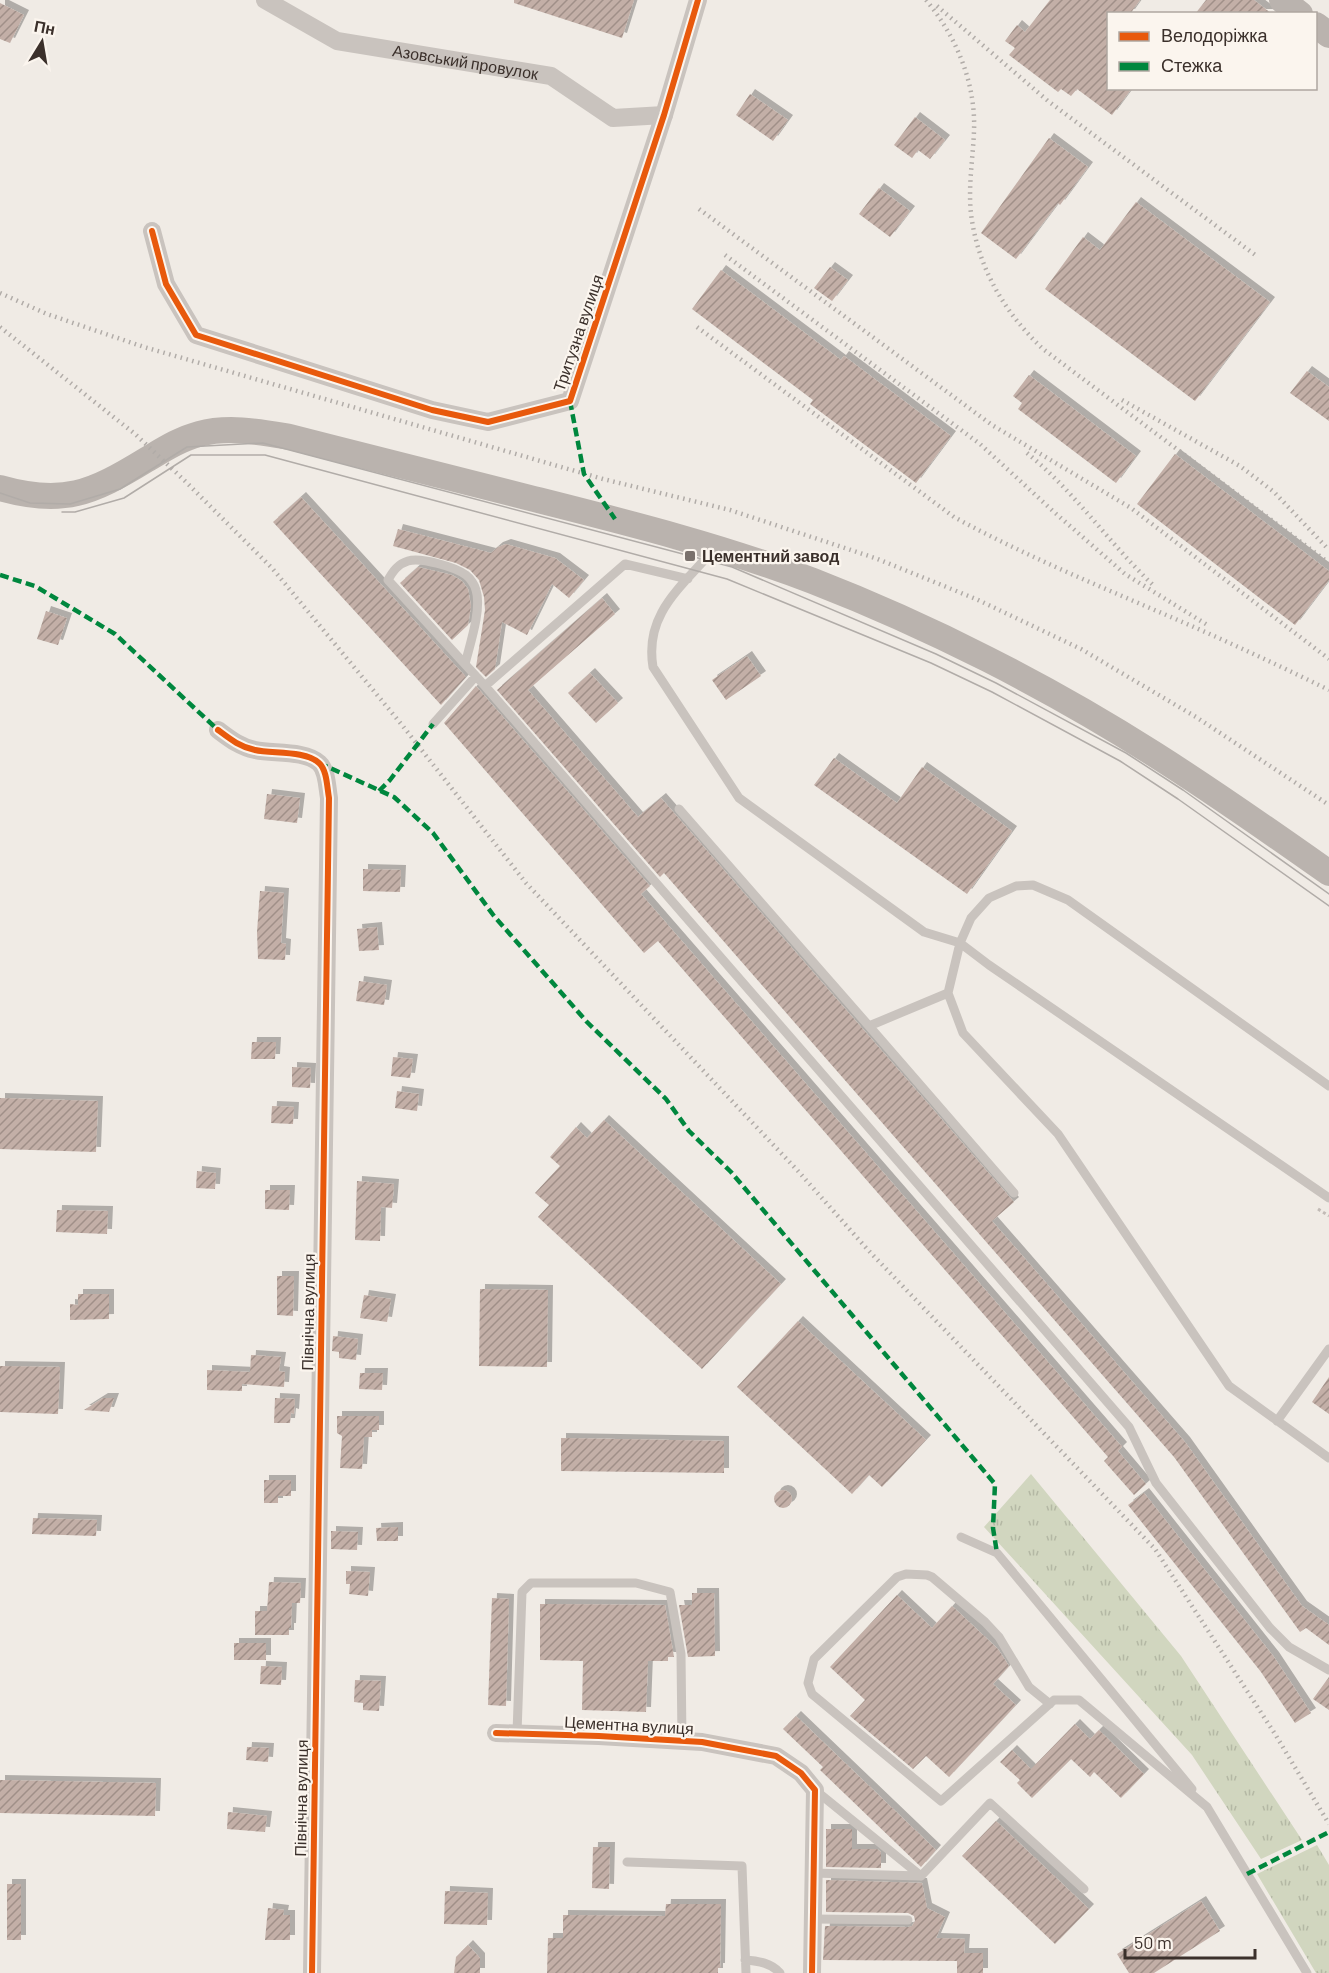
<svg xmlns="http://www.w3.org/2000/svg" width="1329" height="1973" viewBox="0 0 1329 1973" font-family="Barlow,sans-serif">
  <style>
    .grass { fill: url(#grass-tufts) }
    .building { fill: url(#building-hatch); filter: url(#shadow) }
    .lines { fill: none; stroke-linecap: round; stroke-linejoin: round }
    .path { stroke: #c2bbb6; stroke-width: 3; stroke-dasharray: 3 3; stroke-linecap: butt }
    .lane { stroke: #c9c3be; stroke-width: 9 }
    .street { stroke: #c9c3be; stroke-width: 18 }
    .secondary { stroke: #bab3ae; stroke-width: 26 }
    .tram { stroke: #b1aca8; stroke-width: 1.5 }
    .rail { stroke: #b1aca8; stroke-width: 4.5; stroke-dasharray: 1.5 4.5; stroke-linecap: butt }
    .quiet { stroke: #00873e; stroke-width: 4.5; stroke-dasharray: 9 4.5; stroke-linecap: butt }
    .cycleway-casing { stroke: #fbf5ee; stroke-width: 10 }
    .cycleway { stroke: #e8590c; stroke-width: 6 }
    .poi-dot { fill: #7a716c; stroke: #fbf5ee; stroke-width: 2 }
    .labels { text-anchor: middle; stroke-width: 4.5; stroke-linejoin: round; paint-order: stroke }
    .street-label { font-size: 16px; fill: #3b302b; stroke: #fbf5ee }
    .poi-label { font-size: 16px; font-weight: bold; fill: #3b302b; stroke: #fbf5ee; text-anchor: start }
  </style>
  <defs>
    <pattern id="grass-tufts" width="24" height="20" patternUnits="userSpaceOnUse" patternTransform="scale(1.5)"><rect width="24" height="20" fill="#d1d6bf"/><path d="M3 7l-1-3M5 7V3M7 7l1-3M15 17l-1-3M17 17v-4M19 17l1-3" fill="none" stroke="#b4b8a4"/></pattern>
    <pattern id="building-hatch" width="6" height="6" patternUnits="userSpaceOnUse" patternTransform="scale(1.5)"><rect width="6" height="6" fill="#c3afa7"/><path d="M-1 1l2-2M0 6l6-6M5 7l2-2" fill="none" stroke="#a08f88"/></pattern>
    <filter id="shadow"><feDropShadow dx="5" dy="-5" stdDeviation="0" flood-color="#0004"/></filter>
  </defs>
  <rect width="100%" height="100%" fill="#f0ebe5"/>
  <path class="grass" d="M1031,1474L1181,1656L1302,1840L1261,1859L1192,1755L984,1527Z
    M1317,1845L1329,1865V1973H1316L1257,1874Z"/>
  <path class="building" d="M514,0H634L622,38L514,3Z
    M1050,0H1140L1130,14H1108V88H1132L1112,115L1077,89L1071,96L1061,89L1058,92L1009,55L1015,48L1005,41L1017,25L1025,32Z
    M1206,0H1254L1272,14H1195Z
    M0,3L24,15L10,43L0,39Z
    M750,94L788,120L773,141L736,115Z
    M915,117L945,140L930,159L918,150L912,158L894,145Z
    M1049,138L1088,167L1060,205L1058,203L1016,259L981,233Z
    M879,188L910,211L890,237L859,214Z
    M1136,202L1270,302L1195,401L1045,289L1083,237L1100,250Z
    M830,267L848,280L832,301L814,288Z
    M721,270L841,360L844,356L951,436L916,483L810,404L813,400L692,309Z
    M1307,371L1329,387V421L1290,393Z
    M1029,375L1136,456L1116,483L1018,409L1022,403L1013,396Z
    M1175,454L1329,571V580L1295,625L1137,504Z
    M301,497L466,677L441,705L273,522Z
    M398,529L491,553L498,547L506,544L555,558L584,580L569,598L552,584L527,635L502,622L495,669L486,677L476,667L485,610L484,597L479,580L470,570L456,563L393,546Z
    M418,567L452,575L462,581L468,589L471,606L468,625L452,640L400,583Z
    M602,598L615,614L528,690L638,817L661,798L1014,1202L992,1221L1185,1442L1302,1606L1329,1625V1645L1306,1628L1300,1632L1174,1457L664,873L660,877L497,690Z
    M46,611L67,618L58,645L37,639Z
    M747,656L761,676L726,700L712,680Z
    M590,673L618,703L596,723L568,693Z
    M476,686L650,886L641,894L1122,1447L1118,1451L1146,1484L1134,1495L1104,1461L1108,1457L658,941L644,953L444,723Z
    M834,758L897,803L922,767L1012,831L967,894L814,785Z
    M267,794L300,798L297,823L264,819Z
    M363,869L401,870L400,892L363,891Z
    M260,891L284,893L281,943L286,944L285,960L258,959L257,932Z
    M377,927L379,950L359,951L357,929Z
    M359,981L387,985L384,1005L356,1001Z
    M252,1042H276L275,1059H251Z
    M393,1057L413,1059L410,1078L391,1076Z
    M292,1067L311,1068L310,1088L292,1087Z
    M397,1091L419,1094L417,1111L395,1108Z
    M0,1098L98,1101L96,1152L0,1149Z
    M272,1106L294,1107L293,1124L271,1123Z
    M604,1120L781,1284L702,1369L538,1217L549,1205L535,1193L560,1166L550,1157L576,1127L587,1138Z
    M197,1171L216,1173L215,1189L196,1188Z
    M357,1181L394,1184L392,1208L381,1207L380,1241L355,1240Z
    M265,1190H290L289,1210L265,1209Z
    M57,1210L108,1211L107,1234L56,1232Z
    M277,1276H294L293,1316L277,1315Z
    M480,1289L548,1290L547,1367L479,1366Z
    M78,1294H109V1319L70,1320V1304L78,1305Z
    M364,1295L391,1299L387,1322L360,1318Z
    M798,1321L926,1440L882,1487L869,1475L852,1494L737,1387Z
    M333,1336L358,1339L356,1360L339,1358V1352L332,1351Z
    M251,1355L281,1357L279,1371L285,1372L284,1387L242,1384V1391L207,1390V1370L250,1372Z
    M0,1366L60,1367L58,1414L0,1412Z
    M360,1373H383L382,1390L359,1389Z
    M1329,1377V1414L1312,1402Z
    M103,1398H114L109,1412L84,1410Z
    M275,1398L295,1399L294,1414L291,1413L290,1423H274Z
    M337,1416H379V1430H372V1437H364L362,1469L340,1468L342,1436L337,1433Z
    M561,1438L724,1441V1473L561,1471Z
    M264,1480H291V1496H278V1503H264Z
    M774 1499a9 9 0 1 1 18 0a9 9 0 1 1-18 0Z
    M1144,1493L1274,1657L1311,1713L1295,1723L1261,1672L1128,1505Z
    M33,1518L97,1520L96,1536L32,1534Z
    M398,1527V1541H377L376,1528Z
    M331,1531L358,1532L357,1550L331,1549Z
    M346,1571L370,1572L368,1596L349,1594L350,1584H346Z
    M269,1582L301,1583L300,1603H292L291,1628H289V1635H255V1611H267Z
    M692,1593H714L715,1656L688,1657L679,1605H692Z
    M897,1595L932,1628L952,1606L998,1649L1009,1666L993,1684L1016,1705L949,1777L926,1756L913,1769L850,1716L865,1700L830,1667Z
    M492,1598L509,1599L506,1706L488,1705Z
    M540,1604L665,1605L674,1657H668V1661H648L646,1712L582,1710L583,1661L540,1660Z
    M234,1643H266V1660H234Z
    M261,1666L282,1667L281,1685L260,1684Z
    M1329,1677V1710L1313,1699Z
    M355,1680L381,1681L379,1711L363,1710V1703L354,1702Z
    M796,1716L936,1850L921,1867L820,1770L823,1767L783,1729Z
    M1075,1724L1090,1739L1099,1730L1144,1774L1121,1798L1094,1772L1090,1777L1071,1759L1032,1798L1017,1783L1020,1780L1000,1762L1012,1750L1031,1769Z
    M247,1747L269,1748L268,1762L246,1760Z
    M0,1780L156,1783L155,1816L0,1813Z
    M228,1812L267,1816L265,1832L227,1829Z
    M996,1821L1089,1909L1055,1944L962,1856Z
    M826,1829H852V1849H877L881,1852V1868L826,1867Z
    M593,1847H610L609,1889L592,1888Z
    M826,1880L922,1883L927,1908L945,1917L936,1938L965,1939L964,1953H983V1973H957V1961L823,1960L825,1926L908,1927L912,1926L915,1921L914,1916L908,1913L826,1912Z
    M7,1884H21V1940H7Z
    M445,1891L488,1893L487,1925L444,1924Z
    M1201,1901L1220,1931L1154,1973H1129L1117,1954Z
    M666,1904H721L720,1968H718V1973H547L548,1938H563V1915L665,1916Z
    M268,1908L284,1910L283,1915H290V1940H265Z
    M468,1945L480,1958V1973H454L456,1957Z"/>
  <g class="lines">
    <path class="path" d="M1318,1209L1329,1216"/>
    <path class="lane" d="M714,549C682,587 644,613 653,667L739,798L924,932L960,943L989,965L1329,1198
      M465,664C470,644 482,609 476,590C475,585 470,578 466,575C455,567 421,557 408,561C398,564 393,571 388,580L485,686L625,564L688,579
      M485,686L1129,1427L1156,1483L1270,1628L1289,1647L1329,1670
      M433,724L476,676
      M679,809L869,1026L948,993
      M869,1026L1014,1193
      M1329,1086L1068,900L1033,885L1016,886L989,898L971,918L960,943L948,993L963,1033L1058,1134L1229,1386L1329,1458
      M1277,1421L1329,1349
      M961,1537L997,1553L1192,1789
      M1050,1704L1029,1687L999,1637L985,1622L932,1577L927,1575L906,1574L897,1577L814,1659L808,1683L812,1694L941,1801L1054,1700H1079L1207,1807L1307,1973
      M517,1733L522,1592L531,1583H636L670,1592L681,1654L682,1741
      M815,1790L921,1876L990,1803L1084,1889
      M627,1862L742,1866L746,1973
      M813,1873L921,1876
      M813,1919L908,1920
      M745,1960C759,1961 771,1963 780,1973"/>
    <g class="street">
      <path id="s1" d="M265,0L337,41L551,76L613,118L664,115"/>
      <path d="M152,231L166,284L196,335L432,410L488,422L570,401L664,115L698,0"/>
      <path d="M218,730C230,739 240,747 255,750C272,754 305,750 319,763C327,770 327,787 329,798L312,1973"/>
      <path d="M496,1733L599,1736L702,1742L776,1756L801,1773L815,1790L812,1973"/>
    </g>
    <path class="secondary" d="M1282,0L1300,14
      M1316,25L1329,35
      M0,488C63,506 92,493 146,460C163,450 180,439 199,434C229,426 260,432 290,437C371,458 452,478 534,499C629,523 721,546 813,581C929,626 1049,687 1154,754C1214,792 1271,832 1329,873"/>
    <path class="tram" d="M0,493L30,503L70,504L120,489L187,447L263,443L732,567L936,654L996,683L1126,753L1183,790L1329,894
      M62,512H75L124,498L191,455H265L727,579L931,663L992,692L1120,761L1178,799L1329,906"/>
    <path class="rail" d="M926,0C956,36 976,83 974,131C973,158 968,186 971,214C978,268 1004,312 1043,349L1329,563
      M937,6L1048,101L1258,257
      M699,209L992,425L1131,508L1329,659
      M725,255L980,444L1054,512L1125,574L1209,626
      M0,293L47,314L144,347L603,479L730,510L875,558L976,599L1081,649L1196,717L1329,805
      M0,327L135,434L185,481L272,568L402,725L526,883L798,1171L868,1250L1155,1549L1275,1734L1329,1824
      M697,327L954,517C1029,558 1109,590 1187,624C1235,645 1282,667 1329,690
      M1122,400L1240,466L1274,492L1329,550
      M1027,453C1074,491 1109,543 1153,585"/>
    <path class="quiet" d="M570,401L584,474L615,519
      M0,575L35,586L115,634L218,730
      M319,763L394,797L433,833L494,916L587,1022L666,1099L689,1131L731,1172L995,1484L993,1528L997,1553
      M379,791L390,780L433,724
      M1247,1874L1329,1832"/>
    <defs>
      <path id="cycleway" d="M152,231L166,284L196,335L432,410L488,422L570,401L664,115L698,0
        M218,730C230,739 240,747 255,750C272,754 305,750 319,763C327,770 327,787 329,798L312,1973
        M496,1733L599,1736L702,1742L776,1756L801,1773L815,1790L812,1973"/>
    </defs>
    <use href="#cycleway" class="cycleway-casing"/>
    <use href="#cycleway" class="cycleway"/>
  </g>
  <rect class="poi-dot" x="684" y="550" width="12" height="12" rx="3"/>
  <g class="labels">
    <g class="street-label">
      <text dy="6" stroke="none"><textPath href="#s1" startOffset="213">Азовський провулок</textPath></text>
      <text transform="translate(578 333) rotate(-71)" y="6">Тритузна вулиця</text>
      <text transform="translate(308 1312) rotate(-89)" y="6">Північна вулиця</text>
      <text transform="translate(629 1725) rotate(3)" y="6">Цементна вулиця</text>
      <text transform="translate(301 1798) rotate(-89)" y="6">Північна вулиця</text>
    </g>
    <g class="poi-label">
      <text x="702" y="562">Цементний завод</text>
    </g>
  </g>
  <rect x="1107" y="12" width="210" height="78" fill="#fbf5ee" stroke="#aea6a0" stroke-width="1.5"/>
  <rect x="1119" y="32" width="30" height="9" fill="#e8590c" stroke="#aea6a0" stroke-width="1.5"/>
  <text x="1161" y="42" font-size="18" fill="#3b302b">Велодоріжка</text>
  <rect x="1119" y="62" width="30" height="9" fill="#00873e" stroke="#aea6a0" stroke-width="1.5"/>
  <text x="1161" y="72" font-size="18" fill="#3b302b">Стежка</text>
  <g transform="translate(42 42) rotate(11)" stroke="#fbf5ee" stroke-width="4.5" paint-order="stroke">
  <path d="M0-4.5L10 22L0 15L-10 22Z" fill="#3b302b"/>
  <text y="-9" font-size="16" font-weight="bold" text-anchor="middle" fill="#3b302b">Пн</text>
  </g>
  <path d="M1125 1949v9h130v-9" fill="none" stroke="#3b302b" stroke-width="3"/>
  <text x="1134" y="1949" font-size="18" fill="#3b302b" stroke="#fbf5ee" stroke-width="4.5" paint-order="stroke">50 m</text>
</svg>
